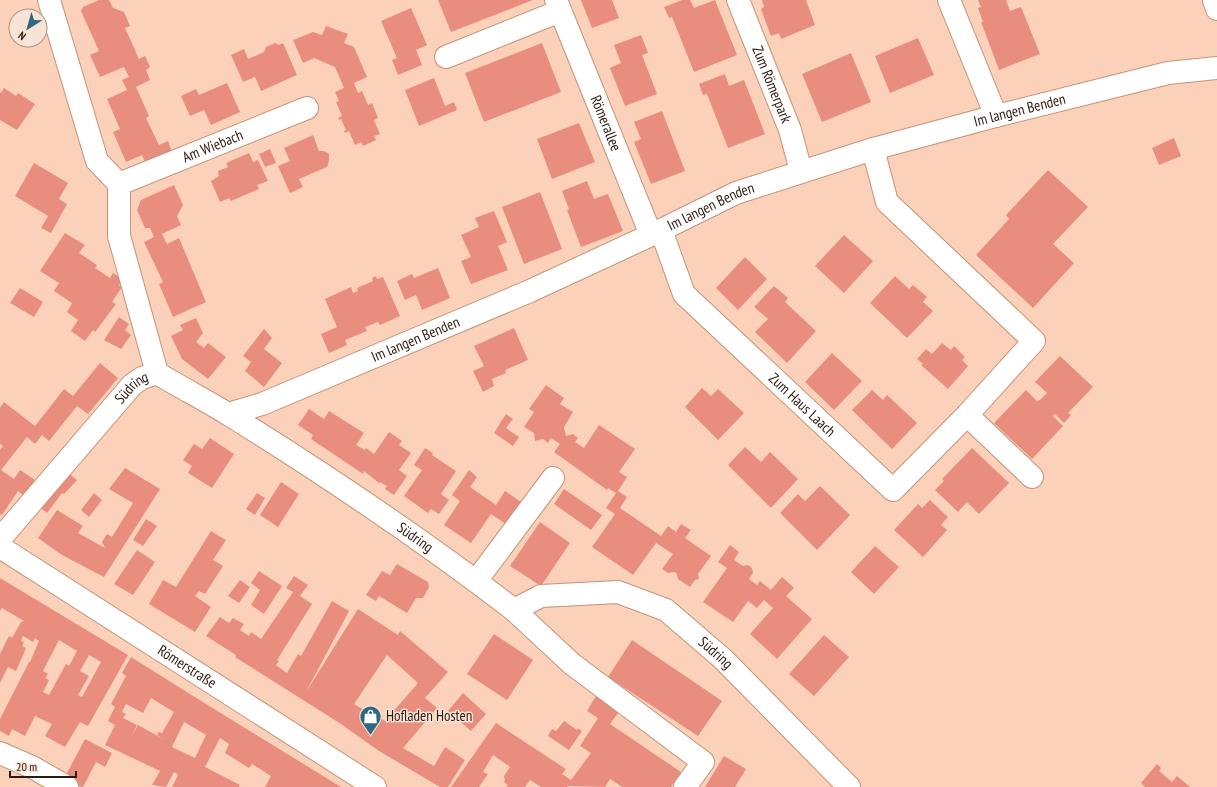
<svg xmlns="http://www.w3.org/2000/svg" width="1217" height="787" viewBox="0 0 1217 787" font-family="'PT Sans Narrow',sans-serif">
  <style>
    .building { fill: #e98d7e; fill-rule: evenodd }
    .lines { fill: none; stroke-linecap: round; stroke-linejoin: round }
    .minor-casing { stroke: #c49378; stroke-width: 24 }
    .major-casing { stroke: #c49378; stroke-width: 24 }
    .minor { stroke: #fff; stroke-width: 22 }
    .major { stroke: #fff; stroke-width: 22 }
    .labels { text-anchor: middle; stroke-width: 3; stroke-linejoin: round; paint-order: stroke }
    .street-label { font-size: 15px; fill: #2e1b10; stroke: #f9e3d7 }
    .poi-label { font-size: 15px; fill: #2e1b10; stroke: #f9e3d7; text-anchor: start }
  </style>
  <rect width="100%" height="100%" fill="#fbd1ba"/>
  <path class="building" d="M99,0H109L113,8L124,12L130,26L125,28L139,59L145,56L150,67L146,70L150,80L136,87L149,116L146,118L159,145L168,141L172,152L146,164L142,155L126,162L113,132L120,129L107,99L127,90L122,80L129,77L124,67L100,77L90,55L99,51L81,11L83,7Z
    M438,0H533L451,32Z
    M581,0H612L619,18L592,28Z
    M682,0H690L694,8L715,0L737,55L694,72L672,17L669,18L664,7Z
    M762,0H806L815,25L781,39L779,33L771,36L761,9L764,7Z
    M978,0H1006L1010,11L1021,7L1040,54L999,70L981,22H983L978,8L981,7Z
    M411,8L427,45L416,50L422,65L398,75L392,60L397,58L381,21Z
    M326,26L348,34L344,43L354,47L367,77L354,83L358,93L362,91L368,105L372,103L378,118L374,120L380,134L374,136L376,140L363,146L361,142L355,145L349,131L345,133L344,131L346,130L341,119L339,120L338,118L342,116L336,102L339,101L335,92L344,88L335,67L314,58L303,63L293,40L313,32L322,35Z
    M641,35L648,53L642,55L657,94L625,106L610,68L621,63L614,45Z
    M918,38L934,75L890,93L875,56Z
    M275,43L279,45L283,43L297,75L261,91L255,77L243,82L231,55L244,49L248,59L264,52L266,47Z
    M542,43L561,92L484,122L465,73Z
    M851,53L871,102L822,122L802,74Z
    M725,74L729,86L744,80L765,134L728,148L707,94L703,95L699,84Z
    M434,78L445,106L454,102L457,110L419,126L405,90Z
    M227,83L240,112L211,125L204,110L190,116L181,96L196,89L199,95Z
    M4,88L16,96L18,93L35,104L17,130L0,120V92L1,93Z
    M662,111L685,171L651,184L634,142L641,139L634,122Z
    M579,123L595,162L552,179L537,139Z
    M313,135L319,151H324L329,154V161L327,167L299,179L303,187L290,193L278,166L290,161L284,148Z
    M1174,138L1181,156L1159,165L1152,148Z
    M270,149L276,163L265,167L259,154Z
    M249,153L253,162L258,160L268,181L257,185L259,189L231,201L229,198L220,202L211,181L219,176L218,171L228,167L226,163Z
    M34,163L68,183L59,199L67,204L51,233L41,228L48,216L15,196Z
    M1048,170L1088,207L1053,244L1074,263L1033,308L976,255L1009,219L1006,215Z
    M587,181L594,199L608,194L623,231L581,247L567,210L569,209L562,191Z
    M174,185L183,205L177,216L181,225L162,234L167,244L179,238L206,302L173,317L159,284L163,282L144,242L154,237L150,228H145L137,210L141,200Z
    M540,192L562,249L524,264L502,207Z
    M494,211L507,242L498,246L508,270L471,284L461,261L471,257L461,235L479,227L475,218Z
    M65,233L85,245L79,253L97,265L95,268L110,278L113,273L123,279L119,285L122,287L112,302L116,304L95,332L93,330L85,341L71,331L78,320L67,312L72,303L54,291L59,283L40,271Z
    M844,235L873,261L844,293L815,266Z
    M745,257L767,279L738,310L716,288Z
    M438,268L450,298L422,310L416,295L405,300L397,281L412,274L414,278Z
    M376,276L377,279L383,277L400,316L380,325L378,322L365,327L367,331L345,340L347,345L329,353L321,334L337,327L325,299L351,287L353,293L358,291L357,288L373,281L372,278Z
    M895,276L909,289L913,285L927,297L923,302L933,311L907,338L870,303Z
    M774,286L788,298L785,302L816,331L787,363L755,332L768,319L754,307Z
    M20,288L43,302L34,317L10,303Z
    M119,317L129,324L125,330L131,335L121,349L104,340Z
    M196,318L203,333L196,342L204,348L208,343L226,357L208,379L182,359L171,336L183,330L180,325Z
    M514,328L528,360L505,370L506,373L492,379L494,386L483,392L473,371L484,366L474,346Z
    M264,329L272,338L264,349L282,363L264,387L245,371L251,362L243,356Z
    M942,343L951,350L954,346L965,357L962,360L968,366L948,389L921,365L923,364L917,359L926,349L932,354Z
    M832,353L862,381L834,410L805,382Z
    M1060,356L1093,387L1068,413L1071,415L1064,423L1055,414L1053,416L1063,426L1032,459L994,423L1026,390L1037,401L1040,400L1047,393L1035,382Z
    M100,363L118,378L88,414L77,406L49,441L42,435L35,444L27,437L1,470L14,479L20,470L35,480L23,495L18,491L2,515L0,514V450L3,446L0,444V408L4,402L35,426L64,389L73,396Z
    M546,385L564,398L560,404L573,412L564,427L566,436L573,434L578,438L575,442L584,448L599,425L635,449L619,472L627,477L618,491L627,497L620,508L661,536L668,526L676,532L681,524L691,530L685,538L711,556L698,574L699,579L695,580L690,587L678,579L677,574L674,572L668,573L662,569L673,554L656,543L633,575L592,547L615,514L606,508L616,493L608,488L607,490L554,452L560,444L551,438L548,443L543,439L535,441L534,433L524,427L534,412L529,409Z
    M702,388L711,396L718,389L744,413L718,440L685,407Z
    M872,390L883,400L887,395L917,423L892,449L852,410Z
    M309,409L324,419L329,411L364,433L356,445L365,450L366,448L374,454L389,432L402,441L399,445L411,453L399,470L407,476L394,495L385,489L387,486L380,482L379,483L364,471L363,474L311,439L313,435L298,425Z
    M506,414L513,419L506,428L519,437L513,446L494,433Z
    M210,438L234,454L212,488L188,473L192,466L183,460L194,444L202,449Z
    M745,447L761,462L770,452L798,479L771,508L728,465Z
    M425,448L433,453L432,455L456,471L441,494L449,500L439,514L431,509L428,513L404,496L422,470L414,465Z
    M972,448L1009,483L979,514L967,502L958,512L935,490L944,481L942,479Z
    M125,468L160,489L104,577L62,555L38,538L57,510L83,526L78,533L105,548L102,542L107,534L112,537L133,503L109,489Z
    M469,470L477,477L470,487L496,505L505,491L521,502L506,524L491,514L471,543L444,525L460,501L452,495Z
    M66,471L77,480L64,494L62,493L47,513L37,505Z
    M281,482L299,494L278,527L260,515Z
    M820,486L850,515L817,550L780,513L798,494L805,501Z
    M564,489L602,515L591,530L554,504Z
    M94,493L102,500L89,517L81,510Z
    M257,493L265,498L255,515L246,509Z
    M930,500L948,517L941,525L947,530L923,557L894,530L918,504L922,508Z
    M146,519L157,526L143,546L133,540Z
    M540,522L570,543L541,586L510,566Z
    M211,531L226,540L213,560L223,566L205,594L199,591L195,596L211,607L195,632L149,604L163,580L176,587Z
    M730,545L739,552L734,560L743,566L748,565L752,568L753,573L749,579L757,585L760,581L771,590L782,577L794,588L786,596L812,619L777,659L750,634L773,608L764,600L757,608L748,601L733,622L703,602L727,568L718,562Z
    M875,546L899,567L874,594L851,572Z
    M137,550L155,562L133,595L114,584Z
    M397,564L428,582L429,587L423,598H416L407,613L379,596L376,601L366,595L382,571L390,575Z
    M259,571L282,586L264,614L251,605L260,590L251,583Z
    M294,576L308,585L300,596L312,604L277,660L279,661L276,665L287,673L298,654L301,656L332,601L349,611L306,692L358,609L398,635L400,631L448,672L425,698L437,708L403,748L434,766L445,747L465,760L448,787H440L379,751L341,724L235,657L236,655L206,636L220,617L229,623L233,618L244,624L240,630L249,636L251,632L261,639L293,592L286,588ZM387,655L418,683L385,721L368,710L367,712L354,704Z
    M0,578L128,655L88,726L80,722L65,747L45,736L52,724L35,716L25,736L12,729L9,736L0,731V719L29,662H30L39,641L35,638L33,642L23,636L21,641L24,642L22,646L26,648L20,662L16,671L8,667L0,683V654L9,636L12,638L21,622L24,621L2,608L0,611ZM59,640L77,651L69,666L66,664L49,695L43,692L49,680L45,678L48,674L43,671ZM89,655L101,662L82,697L78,695L89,676L80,671Z
    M240,580L250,587L239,603L228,596Z
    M494,634L533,660L507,700L467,674Z
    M824,635L849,657L814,696L789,674Z
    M632,640L722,701L698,736L608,677Z
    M131,657L198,699L341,787H265L271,776L252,764L249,768L225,753L229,744L220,738L205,767L240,785L239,787H172L178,775L174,772L166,787L152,785L160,771L105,745L115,725L108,721L115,707L111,704L126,676L122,673ZM151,698L174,712L162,733L159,732L157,735L165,740L138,725L131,737L137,725L123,718L126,714L122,712L126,704L143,713ZM184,722L206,735L195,758L172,747Z
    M463,693L486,714L471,731L448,711Z
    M596,696L618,713L610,724L681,772L671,787H622L610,779L605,787L568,786L567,787H541L530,780L525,787H506L508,785L504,782L505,780L504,776L510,767L493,755L483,772L488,774L479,787H451L496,723L566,769L562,774L571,780L591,753L580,746L598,718L587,711Z
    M564,721L577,730L578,728L582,731L569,750L548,736L552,729L556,731Z
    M85,739L112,753L105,767L96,762L83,787H81L73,782L67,773Z
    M724,756L746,769L735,787H705Z
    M1157,764L1161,768L1159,771L1172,782L1177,776L1190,787H1145L1141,783Z"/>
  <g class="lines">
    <defs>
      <g id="minor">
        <path d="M49,0L97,161L119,184V236L157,373"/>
        <path id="s1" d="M556,0L651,235"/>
        <path id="s2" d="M738,0L790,130L801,171"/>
        <path d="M949,0L996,116"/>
        <path d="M446,57L560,11"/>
        <path id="s3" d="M119,184L307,108"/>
        <path id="s4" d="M661,230L684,294L893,490L967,415L1034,341L887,202L873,149"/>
        <path id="s5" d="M228,414L262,404L530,291L651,235L736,193L873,149L996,116L1168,73L1217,68"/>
        <path d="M967,415L1032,477"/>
        <path id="s6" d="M0,539L132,385L142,378L157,373C180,387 205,400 228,414C326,475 423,540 514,610L541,596L618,592L666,610L723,659L849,787"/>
        <path id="s7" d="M0,547L375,787"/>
        <path d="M476,581L553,478"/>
        <path d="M514,610L572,664L703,762L685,787"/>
        <path d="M0,753L32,767L67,787"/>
      </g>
      <path id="major" d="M1214,0L1217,9"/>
    </defs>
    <use href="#minor" class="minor-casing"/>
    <use href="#major" class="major-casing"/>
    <use href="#minor" class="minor"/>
    <use href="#major" class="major"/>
  </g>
  <defs>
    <symbol id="shop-pin" viewBox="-11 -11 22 30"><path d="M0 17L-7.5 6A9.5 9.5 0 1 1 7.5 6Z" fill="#2f6882" stroke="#f9e3d7"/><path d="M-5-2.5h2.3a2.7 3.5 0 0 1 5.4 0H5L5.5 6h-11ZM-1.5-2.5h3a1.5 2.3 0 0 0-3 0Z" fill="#fff"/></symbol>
  </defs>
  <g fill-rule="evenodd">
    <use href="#shop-pin" x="358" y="704" width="25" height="34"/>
  </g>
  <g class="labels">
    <g class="street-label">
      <text dy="5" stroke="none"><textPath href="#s2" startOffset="91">Zum Römerpark</textPath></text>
      <text dy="5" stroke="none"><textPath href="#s5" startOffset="850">Im langen Benden</textPath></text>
      <text dy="5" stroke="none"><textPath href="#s1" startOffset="133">Römerallee</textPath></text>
      <text dy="5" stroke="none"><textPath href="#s3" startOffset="101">Am Wiebach</textPath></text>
      <text dy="5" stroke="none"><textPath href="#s5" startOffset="526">Im langen Benden</textPath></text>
      <text dy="5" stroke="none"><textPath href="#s5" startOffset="202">Im langen Benden</textPath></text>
      <text dy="5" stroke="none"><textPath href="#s6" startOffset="201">Südring</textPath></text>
      <text dy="5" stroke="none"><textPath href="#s4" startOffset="230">Zum Haus Laach</textPath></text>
      <text dy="5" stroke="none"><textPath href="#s6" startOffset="537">Südring</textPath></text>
      <text dy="5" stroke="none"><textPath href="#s6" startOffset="884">Südring</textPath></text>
      <text dy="5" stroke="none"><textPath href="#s7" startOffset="222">Römerstraße</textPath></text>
    </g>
    <g class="poi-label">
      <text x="386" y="721">Hofladen Hosten</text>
    </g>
  </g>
  <g transform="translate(28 28) rotate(217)"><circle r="19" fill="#f9e3d7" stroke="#a89387"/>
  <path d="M0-3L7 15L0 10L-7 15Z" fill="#2f6882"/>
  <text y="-6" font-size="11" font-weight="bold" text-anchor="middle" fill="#2e1b10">N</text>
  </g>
  <path d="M10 771v6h66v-6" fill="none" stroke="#2e1b10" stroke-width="2"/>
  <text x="16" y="771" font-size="12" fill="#2e1b10" stroke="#f9e3d7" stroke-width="3" paint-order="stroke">20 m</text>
</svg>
